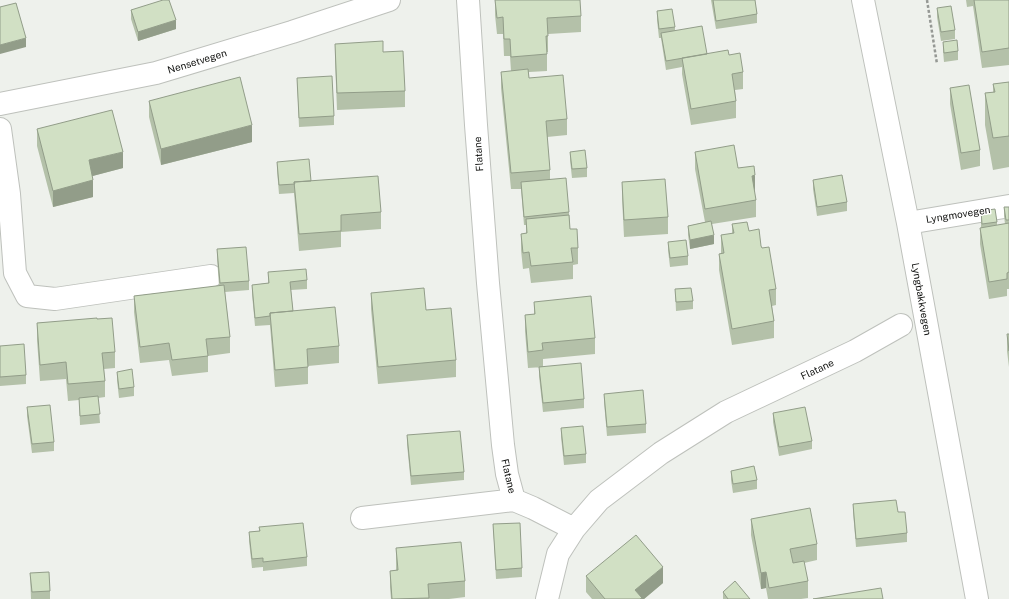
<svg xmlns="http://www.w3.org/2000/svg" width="1009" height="599" viewBox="0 0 1009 599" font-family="'Public Sans',sans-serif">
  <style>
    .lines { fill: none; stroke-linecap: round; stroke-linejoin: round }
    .minor-casing { stroke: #bec1bc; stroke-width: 24 }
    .path { stroke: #959894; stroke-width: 2.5; stroke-dasharray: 3 2; stroke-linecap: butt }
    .minor { stroke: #fff; stroke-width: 22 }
    .wall { fill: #b4c1a9 }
    .shaded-wall { fill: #929d89 }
    .building { fill: #d1e0c4; stroke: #929d89 }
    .labels { text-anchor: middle; stroke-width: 3; stroke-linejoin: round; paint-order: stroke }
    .street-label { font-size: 10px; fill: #10110f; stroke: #fff }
  </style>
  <rect width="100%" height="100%" fill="#eef1ec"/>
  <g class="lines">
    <defs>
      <path id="minor" d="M468,0L476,125L488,283L503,445L507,474L514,500L533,508L574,529
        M863,0L908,223L977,599
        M0,104L156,73L292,32L389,0
        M0,129L9,194L15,273L27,296L55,299L211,276
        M908,223L1009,206
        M362,518L514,500
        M547,599L558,554L574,529L599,500L661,453L726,412L855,351L901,325"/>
    </defs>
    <use href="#minor" class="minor-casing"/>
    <path class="path" d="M927,0L937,64"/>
    <use href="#minor" class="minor"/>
  </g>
  <path class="wall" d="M495,0L581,16V32L548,34V52H547V71L529,72V78L567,119V135L547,137L550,170V179L569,212L570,229L578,248V264L573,265V279L531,283L529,268L523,269L521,250V234L526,233V225H524L521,189H511L501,88V72L511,71L510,56H504L503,34H497L495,15Z
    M711,0H755L757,14V23L716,29Z
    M966,0H1009V65L982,68L973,6L967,7Z
    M937,8L955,30V39L941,41L937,17Z
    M131,10L176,29L138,41L131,19Z
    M657,11L675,27V30L707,54L729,55L743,72V89L735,90L736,101V118L691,125L682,74V67L666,70L661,38H659L657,20Z
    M943,42L958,51V60L944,62L943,51Z
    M335,44L383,52L405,91V107L337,110L335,60Z
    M297,78L334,116V125L299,127Z
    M1009,82V167L993,170L985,125V93L993,92V84Z
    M950,88L980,150V166L961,170L950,104Z
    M149,101L252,142L161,165L149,117Z
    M37,129L123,168L92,176L93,197L53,207L37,146Z
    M570,152L587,168V177L572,178L570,160Z
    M695,152L738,168L755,192H754L756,200V217L712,224L714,244L690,249L688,235V226L705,222L695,169Z
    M277,162L311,181L381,212V229L341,232V247L299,251L294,193L279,194L277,170Z
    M813,180L847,202V211L817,216L813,189Z
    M622,182L668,217V234L624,237L622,198Z
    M1004,207H1009V289H1007V296L989,299L980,244V228H981V211L997,222V225L1005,224L1004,216Z
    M732,224L749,231L761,246L776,289V305L772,306L774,321V338L732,345L719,270V254L721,253V235L732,234Z
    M668,242L688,256V265L670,267L668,250Z
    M217,249L249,281V290L225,292L230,337V353L208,356V372L172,376L169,360L140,363L134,312V296L219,286L217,258Z
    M268,272L307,280V289L291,290L293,311L339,346V363L308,366V384L275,387L270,325L255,326L252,294V285L268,283Z
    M675,289L693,301V309L676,311Z
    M371,293L426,310L456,360V377L378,384L371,309Z
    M534,302L595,338V354L543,359V367L528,368L525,331V315L534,314Z
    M97,319L115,352V368L104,369L105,381V397L98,398L100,423L80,425L79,400L68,401L66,379L40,381L37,340V323Z
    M1007,334H1009V367L1007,351Z
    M0,346L26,375V384L0,386Z
    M539,367L584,399V408L543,412L539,376Z
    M117,372L134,387V396L119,398L117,380Z
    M604,394L646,424V433L607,436L604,402Z
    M27,407L54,442V451L32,453L27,416Z
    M773,413L812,441V449L779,456L773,422Z
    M561,428L586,454V463L564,465L561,437Z
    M407,435L464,472V480L411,485L407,444Z
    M731,471L757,480V489L733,493L731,480Z
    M853,504L898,512L907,533V542L856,547L853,512Z
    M751,519L817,544V560L804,563L808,581V598L801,599H768L766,588L761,589L751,535Z
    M493,524L522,568V577L496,579Z
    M259,527L307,557V566L263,571V567L252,568L249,541V532L259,531Z
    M396,548L465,581V597L449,599H391L390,587V571L396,570Z
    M30,573L50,591V599H31Z
    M586,576L663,583L644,599H592L586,592Z
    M723,592L750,599H723Z"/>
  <path class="shaded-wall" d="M176,20V29L138,41V32Z
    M26,38V47L0,54V45Z
    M252,125V142L161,165V149Z
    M123,152V168L89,177V160Z
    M755,175V192H752V176Z
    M93,180V197L53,207V191Z
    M714,235V244L690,249V240Z
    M663,567V583L644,599H635V590Z
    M766,572V588L761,589V573Z"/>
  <path class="building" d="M163,0H169L176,20L138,32L131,10Z
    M495,0H580L581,16L547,18L548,36H546L547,54L511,57L510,39H504L503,17L497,18Z
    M713,0H755L757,14L716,21Z
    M974,0H1009V48L982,52Z
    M16,3L26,38L0,45V7Z
    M951,6L955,30L941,32L937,8Z
    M672,9L675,27L659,29L657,11Z
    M702,26L707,54L666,61L661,33Z
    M957,40L958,51L944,53L943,42Z
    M383,41V52L403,51L405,91L337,93L335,44Z
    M728,50L729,55L740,53L743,72L732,74L736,101L691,109L682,58Z
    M528,69L529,78L563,75L567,119L546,121L550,170L511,173L501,72Z
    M332,76L334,116L299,118L297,78Z
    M240,77L252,125L161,149L149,101Z
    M1009,82V136L993,138L985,93L995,92L993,84Z
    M969,85L980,150L961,153L950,88Z
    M112,110L123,152L89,160L93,180L53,191L37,129Z
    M734,145L738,168L754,166L755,175L752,176L756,200L705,209L695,152Z
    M585,150L587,168L572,169L570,152Z
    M309,159L311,181L294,182L295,184L279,185L277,162Z
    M842,175L847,202L817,207L813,180Z
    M378,176L381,212L341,215V231L299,234L294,182Z
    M566,178L569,212L524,217L521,182Z
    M665,179L668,217L624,220L622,182Z
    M1004,207H1009V220H1006Z
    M995,209L997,222L982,224L981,211Z
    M569,215L570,229H577L578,248H571L573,262L531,266L529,252L523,253L521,234L527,233L526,219Z
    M711,221L714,235L690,240L688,226Z
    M747,222L749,231L759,229L761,246L762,248L769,247L776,289L769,290L774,321L732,329L719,254L724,253L721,235L734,233L732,224Z
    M1009,223V272L1007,273V279L989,282L980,228Z
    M686,240L688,256L670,258L668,242Z
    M246,247L249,281L220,283L217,249Z
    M306,269L307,280L290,282L293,311L270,313V316L255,318L252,285L269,283L268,272Z
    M224,285L230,337L206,339L208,356L172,360L169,343L140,347L134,296Z
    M424,288L426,310L451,308L456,360L378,367L371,293Z
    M691,288L693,301L676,302L675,289Z
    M591,296L595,338L542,343L543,350L528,352L525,315L535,314L534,302Z
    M335,307L339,346L307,349L308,367L275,370L270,313Z
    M97,318V319L112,318L115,352L102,353L105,381L68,384L66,362L40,365L37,323Z
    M1007,334H1009V351Z
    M24,344L26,375L0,377V346Z
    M581,363L584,399L543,403L539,367Z
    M132,369L134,387L119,389L117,372Z
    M643,390L646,424L607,427L604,394Z
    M98,396L100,414L80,416L79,398Z
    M50,405L54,442L32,444L27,407Z
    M805,407L812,441L779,447L773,413Z
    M583,426L586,454L564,456L561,428Z
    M460,431L464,472L411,476L407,435Z
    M754,466L757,480L733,484L731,471Z
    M896,500L898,512H905L907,533L856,539L853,504Z
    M810,508L817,544L790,549L793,563L804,561L808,581L769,588L766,572L761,573L751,519Z
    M303,523L307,557L263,562V558L252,559L249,532L260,531L259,527Z
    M520,523L522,568L496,570L493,524Z
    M636,535L663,567L635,590L642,598L640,599H605L586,576Z
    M461,542L465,581L428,584L429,598L392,599L390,571L398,570L396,548Z
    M49,572L50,591L32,592L30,573Z
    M735,581L750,599H728L723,592Z
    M881,588L883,599H813Z"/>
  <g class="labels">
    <g class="street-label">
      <text transform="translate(197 61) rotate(-17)" y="4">Nensetvegen</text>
      <text transform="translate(478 154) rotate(-94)" y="4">Flatane</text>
      <text transform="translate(958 214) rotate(-9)" y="4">Lyngmovegen</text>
      <text transform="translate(922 299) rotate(80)" y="4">Lyngbakkvegen</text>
      <text transform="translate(817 369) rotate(-25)" y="4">Flatane</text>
      <text transform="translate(509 476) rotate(77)" y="4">Flatane</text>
    </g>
  </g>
</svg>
